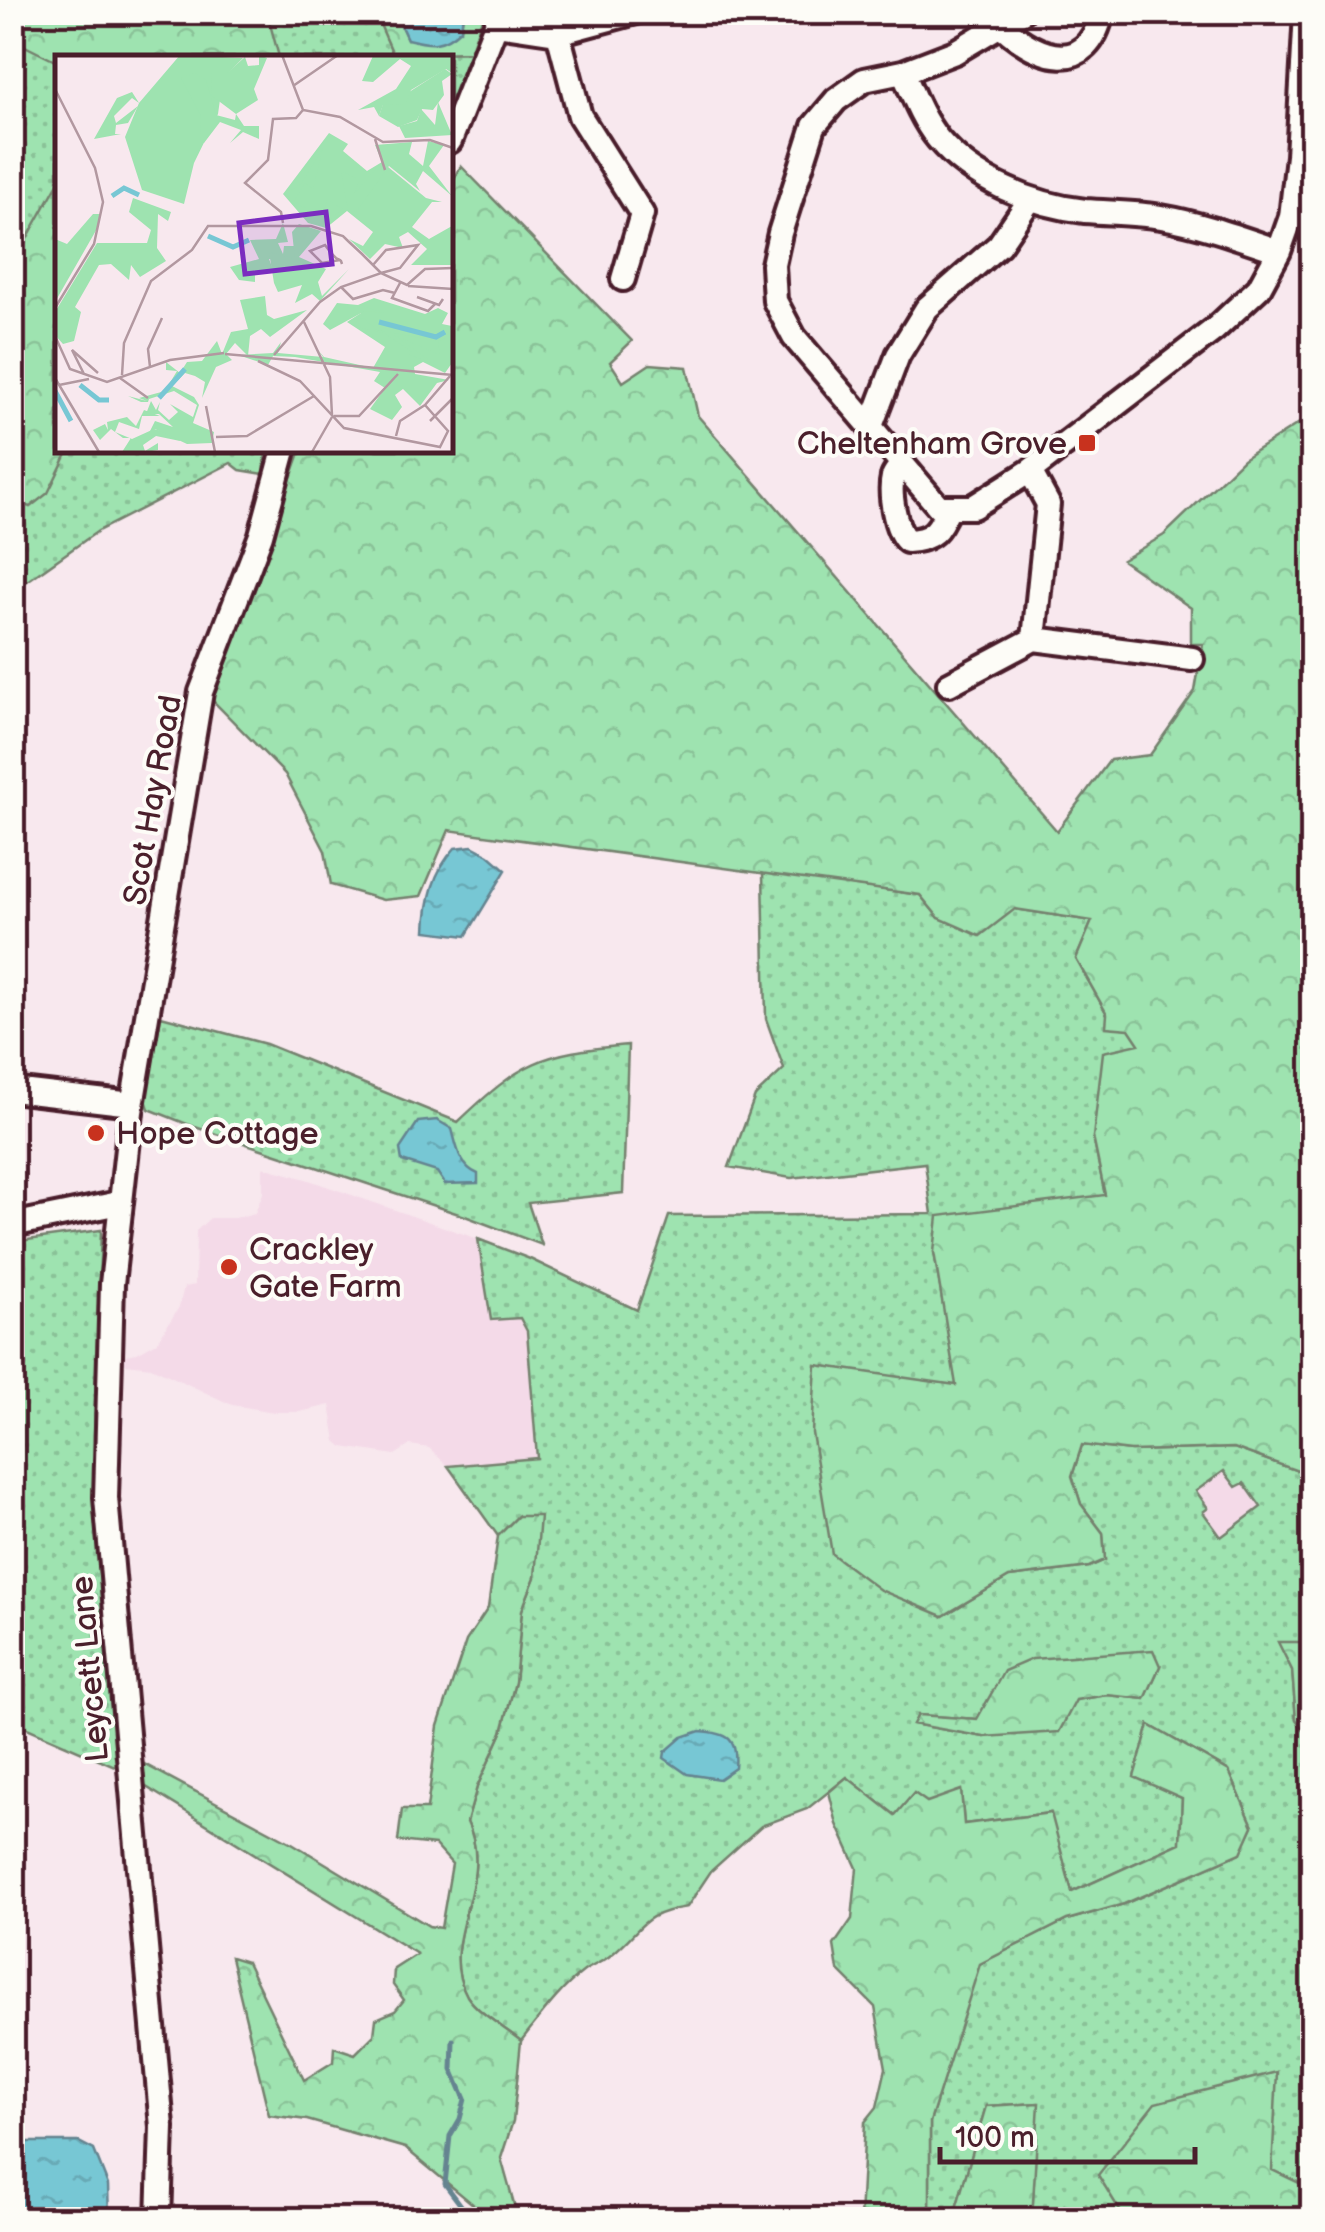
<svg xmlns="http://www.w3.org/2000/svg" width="1325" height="2232" viewBox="0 0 1325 2232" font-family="'Balsamiq Sans',sans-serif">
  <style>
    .built { fill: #f4dae8 }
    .grass { fill: url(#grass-dots); stroke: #74816e; stroke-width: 2.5; fill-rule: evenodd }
    .forest { fill: url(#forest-crowns); stroke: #74816e; stroke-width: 2.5 }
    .water { fill: url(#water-ripples); stroke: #658490; stroke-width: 2.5 }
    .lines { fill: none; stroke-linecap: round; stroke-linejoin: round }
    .stream { stroke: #658490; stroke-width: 5 }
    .minor-casing { stroke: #4a1f2b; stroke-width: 30 }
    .minor { stroke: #fdfcf7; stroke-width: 22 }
    .poi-dot { fill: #c8321e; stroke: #fdfcf7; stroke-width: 4 }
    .labels { text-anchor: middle; stroke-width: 8; stroke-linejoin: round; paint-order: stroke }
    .poi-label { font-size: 32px; fill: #4a1f2b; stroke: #fdfcf7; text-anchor: start }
    .street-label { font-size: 32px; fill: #4a1f2b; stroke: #fdfcf7 }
    .inset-river { fill: none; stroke: #77c7d4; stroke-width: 5 }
    .inset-road { fill: none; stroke: #b298a0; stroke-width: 2.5 }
    .view { fill: #7b2cbf; fill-opacity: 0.15; stroke: #7b2cbf; stroke-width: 5 }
    .inset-edge { fill: none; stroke: #4a1f2b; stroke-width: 5 }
  </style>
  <defs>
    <pattern id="grass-dots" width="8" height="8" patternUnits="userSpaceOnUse" patternTransform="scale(2.5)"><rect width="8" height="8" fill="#9ee3b0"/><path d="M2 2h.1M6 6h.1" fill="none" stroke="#8ac298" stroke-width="1.8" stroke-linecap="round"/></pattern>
    <pattern id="forest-crowns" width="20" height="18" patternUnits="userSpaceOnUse" patternTransform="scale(2.5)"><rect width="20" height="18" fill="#9ee3b0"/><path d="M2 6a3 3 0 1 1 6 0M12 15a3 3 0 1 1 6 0" fill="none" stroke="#8ac298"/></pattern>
    <pattern id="water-ripples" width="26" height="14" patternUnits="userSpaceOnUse" patternTransform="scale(2.5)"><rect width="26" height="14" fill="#77c7d4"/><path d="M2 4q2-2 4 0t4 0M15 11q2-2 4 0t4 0" fill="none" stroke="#68aab6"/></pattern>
  </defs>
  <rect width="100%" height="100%" fill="#f8e8ee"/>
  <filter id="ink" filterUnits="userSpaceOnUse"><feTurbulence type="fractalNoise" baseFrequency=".01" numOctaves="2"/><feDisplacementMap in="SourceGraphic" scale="20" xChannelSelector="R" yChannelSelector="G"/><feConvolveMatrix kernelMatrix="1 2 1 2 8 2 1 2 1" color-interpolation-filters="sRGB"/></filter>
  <g filter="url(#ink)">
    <path class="built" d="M263,1167L306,1179L478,1239L491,1319L520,1318L527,1331L537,1459L448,1466L429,1448L410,1445L395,1455L343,1447L336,1441L330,1405L300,1412H274L232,1405L151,1367L118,1363L119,1356L137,1353L157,1342L179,1307L184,1287L195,1285L196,1231L210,1218H235L255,1213L263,1193Z
      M1224,1470L1243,1482L1262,1507L1220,1537L1202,1512L1196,1491Z"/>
    <path class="grass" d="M13,13H376L393,54L470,52L450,103V58H58V450H266L264,474L240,470L231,463L98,531L13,591Z
      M763,872L920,895L939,918L1015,909L1092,921L1076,959L1107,1014L1130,1029L1140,1044L1093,1137L1105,1195L934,1252L957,1385L943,1616L1009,1577L1089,1567L1105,1560L1103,1533L1081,1504L1072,1476L1082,1445L1131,1451L1234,1448L1312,1476V1642L1279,1643L1292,1670L1296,1719L1312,1742V2219H1032L1038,2103L986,2106L953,2219H930V2122L979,1964L1067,1920L1124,1904L1240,1853L1253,1826L1229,1771L1149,1725L1135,1776L1182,1798L1180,1843L1072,1892L1050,1813L964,1824L961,1791L895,1815L847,1777L807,1809L761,1826L711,1871L687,1907C640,1914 644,1928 611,1955C603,1962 593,1965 584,1971C559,1990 540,2017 521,2041C505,2028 478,2013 467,1996C435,1939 497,1882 467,1822L477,1787L502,1732L515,1682L522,1610L535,1577L518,1516L498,1536L448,1466L537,1458L527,1331L520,1318L491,1320L478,1239L530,1259L637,1310L669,1216L932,1214L925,1163L791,1178L729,1167L755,1096L784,1069L766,1019ZM1224,1471L1236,1487L1244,1483L1261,1507L1221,1537L1203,1512L1208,1508L1196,1491ZM1160,1666L1145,1699L1107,1695L1076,1700L984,1737L914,1724L918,1715L978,1719Z
      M161,1016L266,1044L458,1122C522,1061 540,1053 628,1045L623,1193L528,1203L542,1245L465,1216L192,1126L149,1109L146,1100Z
      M101,1230L94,1435L98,1562L117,1767L13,1722L12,1242Z"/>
    <path class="forest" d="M12,13H267L279,57L58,58L57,62L13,40Z
      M375,13H395L407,39L461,29L463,13H484L470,52L393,54Z
      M461,166L632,341L610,362L623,382L650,364L687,367L698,416L1057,831L1110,760L1150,755L1195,691L1203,644H1191V608L1122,560L1164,535L1243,459L1312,415V1476L1234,1448L1131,1451L1082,1445L1072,1476L1081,1504L1103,1533L1105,1560L1089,1567L1009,1577L943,1616L880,1590L832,1554L812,1433L816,1365L956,1385L934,1252L938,1216L1105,1195L1093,1137L1103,1052L1139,1044L1129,1029L1106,1027L1107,1014L1076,959L1092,921L1015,909L980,936L939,918L920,895L449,830L421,896L383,900L331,885L325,851L285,774L211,699L301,450H450V188Z
      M57,185L58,450H69L48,493L30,507L13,501V264Z
      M518,1516H540L535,1577L522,1610L515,1682L502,1732L477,1787L467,1822C497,1884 435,1939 467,1996C478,2013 505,2028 521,2041L513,2121L501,2158L518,2219H483L474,2205L405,2148L307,2120L269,2115L231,1957L247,1962L304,2080L333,2062L334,2047L355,2054L374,2035L376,2019L395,2011L404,2000L393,1985L394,1969L417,1954L143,1785L142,1763L292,1843L429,1926L441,1928L452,1864L435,1845L398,1841L402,1809H427L438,1726L466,1641L488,1608L498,1536Z
      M1278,1642H1312V1742L1296,1719L1292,1670Z
      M1153,1650L1160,1666L1145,1699L1107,1695L1076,1700L1059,1732L984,1737L913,1724L918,1715L977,1719L1004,1671L1032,1659Z
      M1149,1725L1229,1771L1253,1826L1241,1853L1124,1904L1067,1920L980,1964L930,2122V2219H860L865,2122L877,2107L886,2068L875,2007L838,1970L834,1945L852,1919L857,1868L837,1824L829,1792L847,1777L895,1815L914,1793L927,1802L961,1790L964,1824L1051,1813L1072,1892L1180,1843L1182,1798L1134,1777Z
      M1277,2072L1272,2170L1312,2189V2219H1125L1098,2175L1155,2103Z
      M1039,2103L1032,2219H953L986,2106Z"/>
    <path class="water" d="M395,13H463L461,29C442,47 431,45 407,39Z
      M472,846L489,855L506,870L466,936L426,931C427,900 433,872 455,848Z
      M437,1120L452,1129C457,1147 459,1166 478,1174V1183L445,1184L437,1172L402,1161L400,1149L418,1122Z
      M700,1731C728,1733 738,1738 735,1768L719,1779L687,1774L664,1758L665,1752L682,1737Z
      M13,2142H79L94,2150L108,2185L109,2219H19L17,2197L13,2192Z"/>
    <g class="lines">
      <path class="stream" d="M453,2040L452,2069L465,2099L460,2119L450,2136L445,2184L472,2220"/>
      <defs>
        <path id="minor" d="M1022,12L955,52L903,72L864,80L836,100L814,126L780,233L773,265L775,301L794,337L939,507H973L1030,471L1215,329L1259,288L1279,251L1291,217L1298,156L1306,12
          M497,24L558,33L636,12
          M1002,26C1039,59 1088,77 1102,12
          M558,33L580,116L642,214L623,279
          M903,72C913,95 922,119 938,139C973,181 1033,205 1085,211C1111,213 1137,213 1161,217C1202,224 1240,238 1279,251
          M450,141L500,14
          M871,426L898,355L927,308L999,245L1029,201
          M902,463C901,465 893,475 893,477C889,493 895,530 907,541C933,540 939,530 949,507
          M1030,471L1048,504L1034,639
          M949,684L1034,639L1192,659
          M12,1090L132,1104
          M12,1225L119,1203
          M159,2220L162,2127L106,1498L112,1284L131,1112L201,692L261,535L284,450"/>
      </defs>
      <use href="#minor" class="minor-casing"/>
      <use href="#minor" class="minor"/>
    </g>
  </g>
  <g class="poi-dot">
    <rect x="1077" y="433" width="20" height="20" rx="5"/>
    <circle cx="96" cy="1133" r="10"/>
    <circle cx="229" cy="1267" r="10"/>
  </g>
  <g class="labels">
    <g class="poi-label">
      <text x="1067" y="454" text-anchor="end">Cheltenham Grove</text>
      <text x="116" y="1144">Hope Cottage</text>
      <text x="249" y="1260">Crackley<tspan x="249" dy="37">Gate Farm</tspan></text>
    </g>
    <g class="street-label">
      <text transform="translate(152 800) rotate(-80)" y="11">Scot Hay Road</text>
      <text transform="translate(89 1669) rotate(-95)" y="11">Leycett Lane</text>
    </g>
  </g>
  <g transform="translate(55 55)">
    <rect width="398" height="398" fill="#f8e8ee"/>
    <path d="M125,0L188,3L168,23L163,59L139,108L129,149L87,135L70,82L84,48ZM390,14L397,19L387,26L389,40L378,55L367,54L362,65L343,72L324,61L328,49H351V39ZM274,78L293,89L288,96L312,116L327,107L371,143L387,147H377L357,172L374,184L397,171V210H356L372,194L353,177L344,182L348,193L330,189L315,204L294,184L308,191L318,177L292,156L271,173L253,168L228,139ZM228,168L233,187L223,188L228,199L229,191H240V204H214L219,217L200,219V227L184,225L175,212L204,204L195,185L221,184ZM319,243L370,259L383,253L393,258L387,269L397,271V308L390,318L368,307L359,312L360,319L394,325L382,328L365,351L348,334L340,340L347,352L337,365L315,354L330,333L319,326L325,317L240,302L218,301L213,310L183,300L218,298L226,287L223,298L268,302L261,293L269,302L318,313L330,292L292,267L306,258L303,250ZM89,355L105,361H87L84,374L64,367L60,377L77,384L99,374L123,380L125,386L101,381L88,390L90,396L103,388V395L91,397H67L76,383H68L56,374L45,385L38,375L50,369L53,375L52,367L72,362L81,371Z" fill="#9ee3b0"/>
    <path d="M204,0L212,3L199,34L203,45L181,59L157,41L156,18H172L190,2L193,11L204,10ZM397,0V18L391,14L356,35L351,49L328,50L324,61L319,52L303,55L341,34L356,11L345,4L318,27L307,26L318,1ZM140,18L151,25L161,60L180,65L181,59L189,71H204V84L188,77L175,88L186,75L165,67L149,88L145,86L146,61L126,23ZM77,37L84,48L77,43L59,61L61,68L83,51L73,68L61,70L60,79H66L39,84L62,43ZM383,47L397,80L350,83L344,71L362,66L366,54L380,70ZM373,86L389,90L374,111L397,141L368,116L361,129L365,136L334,111L301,157L293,155L286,116L305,125L298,140L327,107L320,90L357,87L354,99L368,111ZM268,93L258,134L250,128L239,146L267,162L272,145L288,154L269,169L230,139L246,129ZM78,143L116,157L113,166L103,159L102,193L111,206L85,222L76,210L74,225L56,209L44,210L20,252L26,257L19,286L8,289L0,280V257L42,188H92L96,175L74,157ZM38,159H45L43,172L0,247V184L12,189ZM244,169L266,176L244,202L271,214L263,227L267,241L294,214L265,246L257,239L240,248L247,230L223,237L219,228L214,197L240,204L237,177ZM210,241L212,260L219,264L252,255L215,282L206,274L195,281L193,301L180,288L171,299L177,305L161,312L147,343L150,327L140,321L130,318L117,331L139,342L144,350L138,368L159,377L157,388L132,389L100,374L94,378L100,366L118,372L104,359H91L96,346L101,355L105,347L103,355L114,365L123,357L115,349L138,362L142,350L119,336L94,344L93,347H86L73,341L92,346L84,343L110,336L122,316L111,315V307L125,318L132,307L147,306L162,286L167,299L176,277L193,274L185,245ZM282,248L303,250L330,258L310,256L275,275L268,269ZM308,263L322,275L382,286L375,277L390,284L383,286L385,300L339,280L381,310L353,299L357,297L329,278L306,273L301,266Z" fill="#9ee3b0"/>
    <path class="inset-river" d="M57,141L69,133L84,140M153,181L178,192L194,185M324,267L381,282L390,277M25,330L44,345H54M0,336L16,366M104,343L130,314"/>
    <path class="inset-road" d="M227,0L248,55L285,62L328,87L375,85L398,93M238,31L283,0M0,34L40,113L48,147L39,189L0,253M320,84L330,115M228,168L226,157L190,128L213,105L218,64L241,63L248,55M285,205L267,208L255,196L270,190L276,198L281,203L285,205L286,206L287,209M345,228L337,243L373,256L380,249M353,231L398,234M286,232L298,244L328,235L340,238M362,242L384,250L388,244M249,267L275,322L277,360M0,281L15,314L52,327L115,305L169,298M170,299L398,320M219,300L265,247L286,232L326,218L352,230L370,214L398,213M203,306L245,326L289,373L385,392L393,376L370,350M95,312L93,294L107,263M29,319L17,295L43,318M67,320L69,288L96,226L137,195L153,171H256L288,181L293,186L307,199L326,218L345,213L363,190L331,195L318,210M0,323L44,397M65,323L93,343M4,330L34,324M370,350L395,321M151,351L160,397M279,361H304L343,319M375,366L398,343M341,381L345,366L370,350M161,382L192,381L259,341M257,397L277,362"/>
    <path class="view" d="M271,157L277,209L190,219L184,168Z"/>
    <rect width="398" height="398" class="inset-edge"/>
  </g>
  <rect width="1325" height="2232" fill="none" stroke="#fdfcf7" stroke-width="50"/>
  <rect x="25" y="25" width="1275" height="2182" fill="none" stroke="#4a1f2b" stroke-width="4" filter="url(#ink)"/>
  <path d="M940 2147v15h255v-15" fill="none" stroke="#4a1f2b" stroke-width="5"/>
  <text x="955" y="2147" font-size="30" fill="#4a1f2b" stroke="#fdfcf7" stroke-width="8" paint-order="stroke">100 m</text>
</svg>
